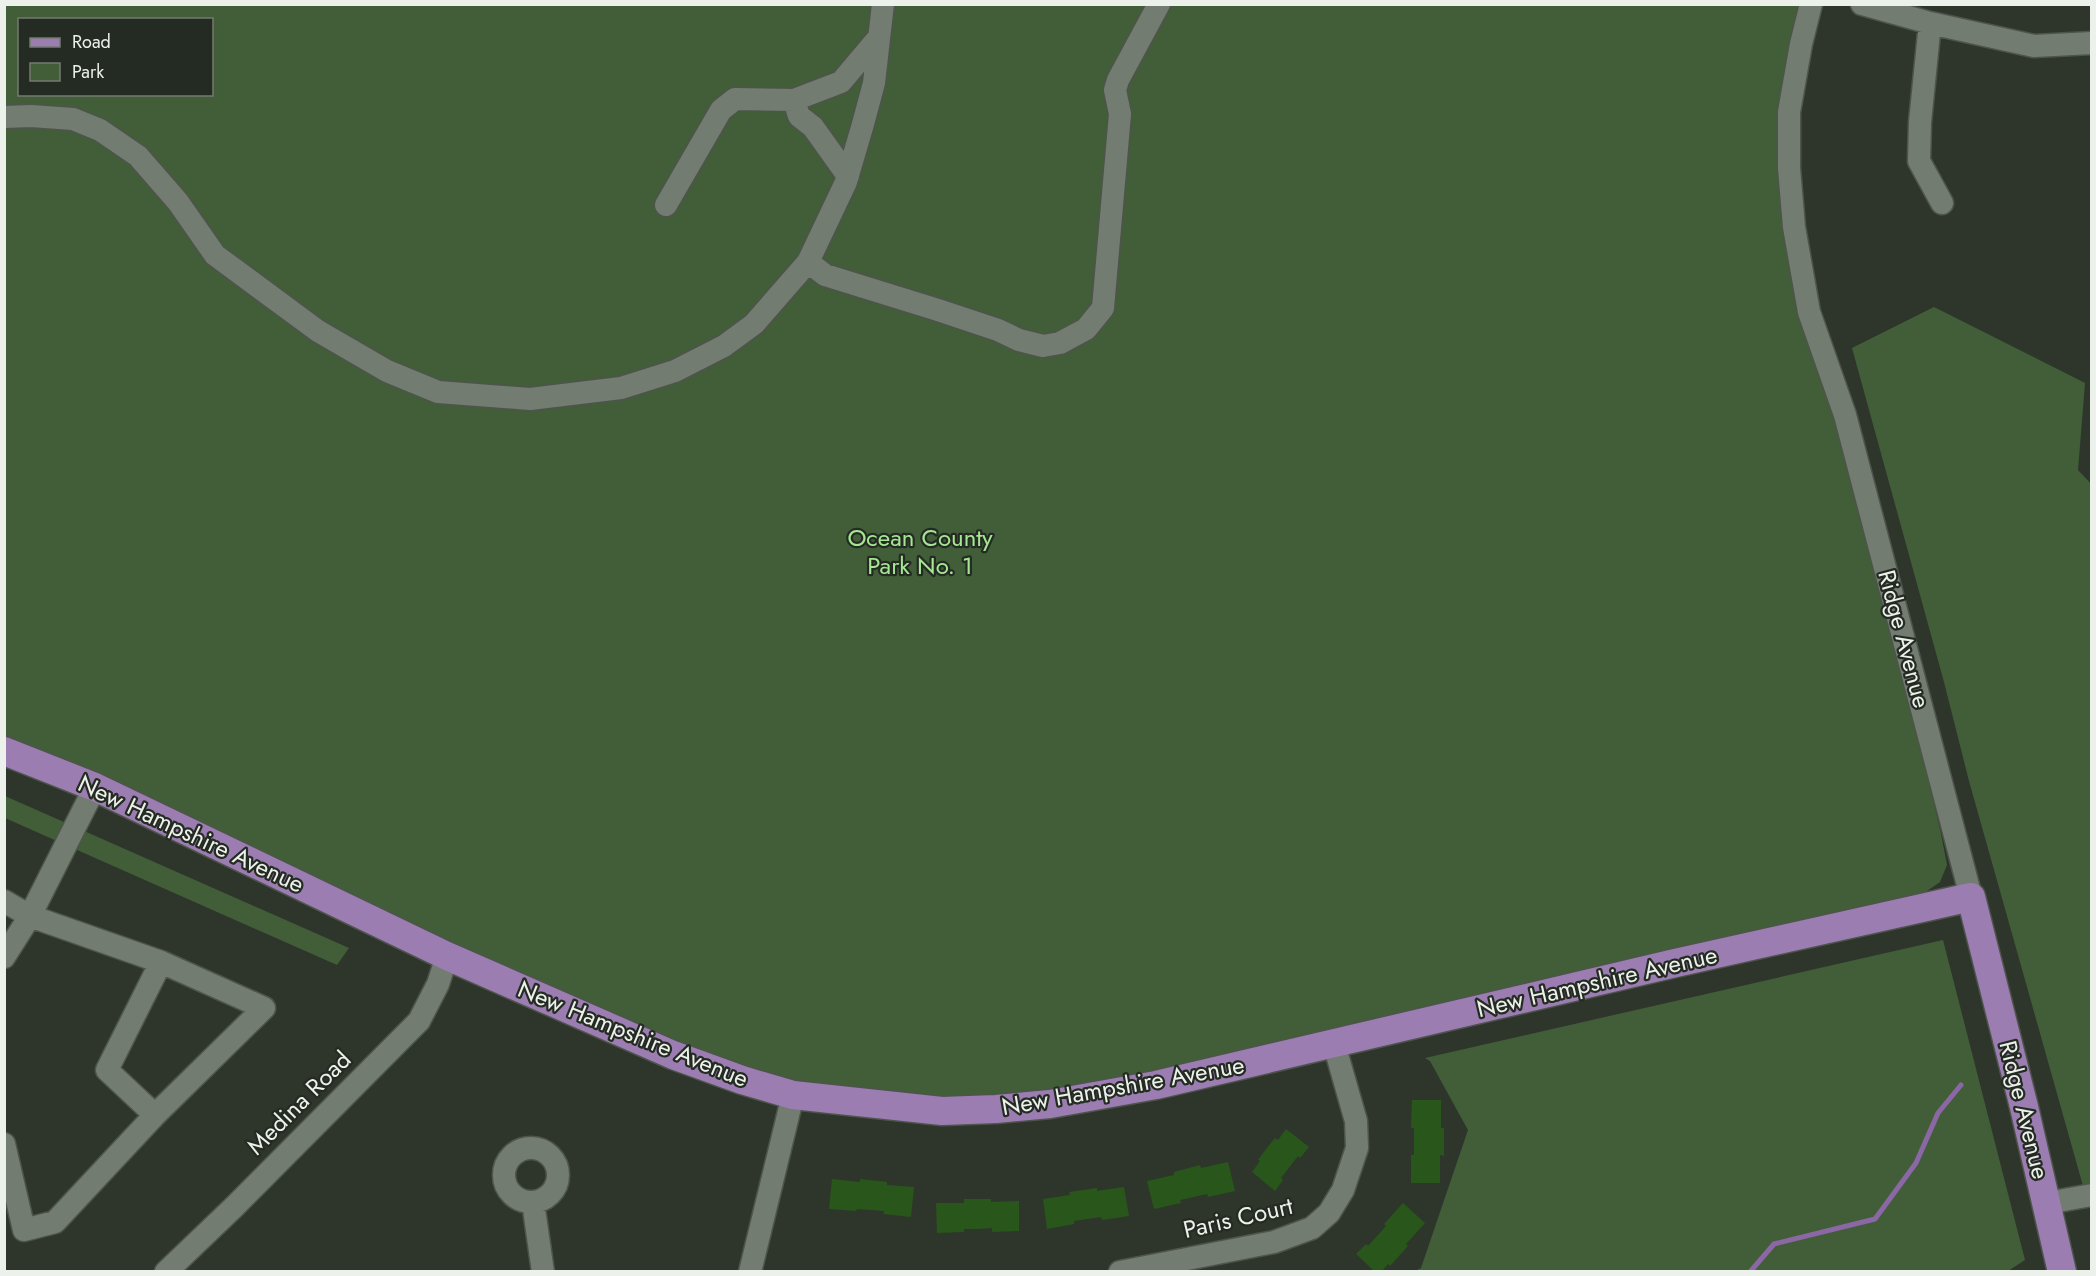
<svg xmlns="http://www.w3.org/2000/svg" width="2096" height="1276" viewBox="0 0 2096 1276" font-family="Jost,sans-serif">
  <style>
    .green { fill: #425e39; fill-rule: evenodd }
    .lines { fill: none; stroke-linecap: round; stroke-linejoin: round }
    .stream { stroke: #8b67a5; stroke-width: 5 }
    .building { fill: #29561a }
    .minor-casing { stroke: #4e544c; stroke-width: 25 }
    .major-casing { stroke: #4e544c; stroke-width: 31 }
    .minor { stroke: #737c71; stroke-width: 22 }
    .major { stroke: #9b7db2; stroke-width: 28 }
    .labels { text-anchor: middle; stroke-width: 4.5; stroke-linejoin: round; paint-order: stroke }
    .park-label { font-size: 24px; fill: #a5e792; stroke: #242b22 }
    .street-label { font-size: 24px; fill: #edf1eb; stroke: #242b22 }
  </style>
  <rect width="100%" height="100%" fill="#2e362c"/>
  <path class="green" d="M4,5H1811L1801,44L1794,227L1845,415L1941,834L1947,865L1940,882L1924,893L1672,954L1050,1094L944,1099L793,1095L5,751ZM20,20H212V94H20Z
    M1934,307L2085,383L2078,470L2092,485V1189L2085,1193L1969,781L1944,682L1852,348Z
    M5,796L349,948L337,965L5,818Z
    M1943,940L2025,1260L2008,1271H1415L1421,1268L1468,1130L1430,1061L1425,1058Z"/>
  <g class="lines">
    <path class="stream" d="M1750,1272L1774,1244L1875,1219L1916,1163L1938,1113L1961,1085"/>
  </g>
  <path class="building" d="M1412,1100H1441V1128H1444V1156L1440,1155V1183H1411V1155H1414V1128H1411Z
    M1286,1129L1309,1147L1300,1158L1298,1156L1281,1178L1283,1180L1275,1191L1252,1172L1260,1161L1258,1160L1266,1149L1275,1138L1278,1140Z
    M1228,1162L1235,1191L1208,1197L1207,1194L1180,1200L1181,1203L1154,1209L1147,1181L1174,1175V1172L1200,1165L1201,1168Z
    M832,1179L860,1182V1179L887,1182V1185L914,1187L911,1217L884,1214V1211L871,1210L857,1209L856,1211L829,1209Z
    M1124,1187L1129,1216L1102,1220L1101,1217L1074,1221V1224L1047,1229L1043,1199L1070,1195L1069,1192L1097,1188V1191Z
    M964,1199H991V1202L1019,1201V1231L992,1232V1228L978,1229H964V1232L937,1233L936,1203H964Z
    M1403,1203L1425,1223L1406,1244L1408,1246L1390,1266L1388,1264L1381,1272H1375L1356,1254L1366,1244L1368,1246L1386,1226L1384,1224Z"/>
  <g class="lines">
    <defs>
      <path id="minor" d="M1811,4L1801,44L1789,112V168L1794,227L1809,312L1845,415L1971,897
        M1862,4L1930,23L2034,46L2092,43
        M1930,23L1920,122L1919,161L1942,203
        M4,117L31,116L73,119L100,130L138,156L178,202L215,255L318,331L387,371L438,392L530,399L621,388L675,371L724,346L754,324L808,262L846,182L863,124L874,83L883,4
        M848,176L813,127L799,116L794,100L841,82L879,37
        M666,205L721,110L735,99L794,100
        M808,262L825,275L938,310L998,330L1019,340L1043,346L1060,343L1086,329L1103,308L1120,114L1115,90L1118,80L1159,4
        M4,901L30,916L161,962L264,1008L155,1115L55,1222L24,1230L4,1144
        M4,957L30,916L95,787
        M155,1115L107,1070L161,962
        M504 1175a27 27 0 1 1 54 0a27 27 0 1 1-54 0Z
        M533,1202L543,1272
        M2047,1203L2092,1195
        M166,1272L234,1207L419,1021L438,984L447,956
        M750,1272L793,1095
        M1120,1272L1274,1242L1312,1228L1329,1213L1343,1190L1357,1148L1356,1121L1334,1044"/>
      <path id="major" d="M4,751L95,787L447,956L673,1055L742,1080L793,1095L942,1111L996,1109L1050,1104L1156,1085L1671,964L1971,897L2024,1107L2062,1272"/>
    </defs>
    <use href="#minor" class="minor-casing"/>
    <use href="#major" class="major-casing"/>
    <use href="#minor" class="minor"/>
    <use href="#major" class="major"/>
  </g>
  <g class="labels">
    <g class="park-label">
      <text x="920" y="546">Ocean County<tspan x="920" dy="28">Park No. 1</tspan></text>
    </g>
    <g class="street-label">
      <text transform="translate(1904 639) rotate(75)" y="8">Ridge Avenue</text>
      <text transform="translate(191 834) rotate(25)" y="8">New Hampshire Avenue</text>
      <text transform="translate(1597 982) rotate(-13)" y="8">New Hampshire Avenue</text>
      <text transform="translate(633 1034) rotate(22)" y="8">New Hampshire Avenue</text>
      <text transform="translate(1123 1086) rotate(-10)" y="8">New Hampshire Avenue</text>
      <text transform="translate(299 1103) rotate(-45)" y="8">Medina Road</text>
      <text transform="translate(2024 1110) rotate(76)" y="8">Ridge Avenue</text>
      <text transform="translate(1238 1218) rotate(-13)" y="8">Paris Court</text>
    </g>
  </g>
  <rect width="2096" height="1276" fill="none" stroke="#edf1eb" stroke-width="12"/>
  <rect x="18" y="18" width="195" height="78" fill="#242b22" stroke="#747a72" stroke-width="1.5"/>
  <rect x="30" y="38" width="30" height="9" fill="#9b7db2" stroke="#747a72" stroke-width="1.5"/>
  <text x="72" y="48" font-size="18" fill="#edf1eb">Road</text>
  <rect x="30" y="63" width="30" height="18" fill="#425e39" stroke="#747a72" stroke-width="1.5"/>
  <text x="72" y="78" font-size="18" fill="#edf1eb">Park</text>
</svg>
